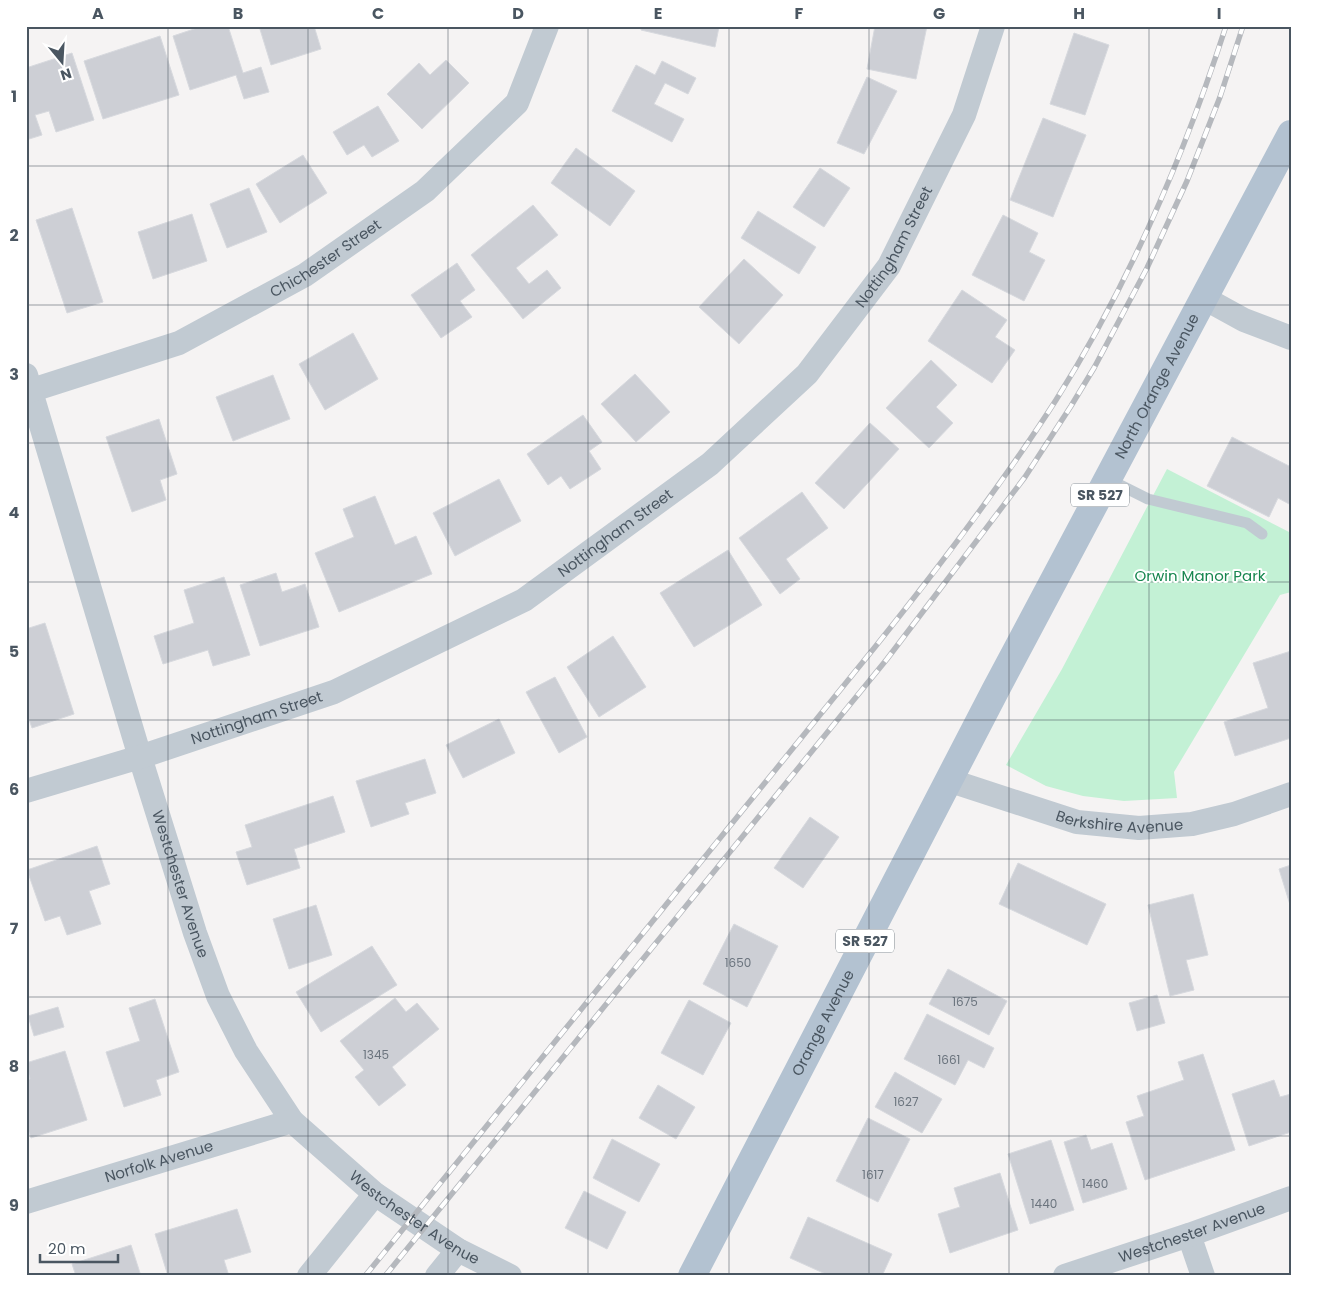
<svg xmlns="http://www.w3.org/2000/svg" width="1317" height="1302" viewBox="0 0 1317 1302" font-family="Poppins,sans-serif">
  <style>
    .green { fill: #c3f1d5 }
    .building { fill: #cdcfd5; stroke: #d7d9de }
    .lines { fill: none; stroke-linecap: round; stroke-linejoin: round }
    .service { stroke: #c1cad2; stroke-width: 11 }
    .minor { stroke: #c1cad2; stroke-width: 24 }
    .primary { stroke: #b3c2d1; stroke-width: 28 }
    .rail-casing { stroke: #b5b8bd; stroke-width: 5.5 }
    .rail { stroke: #fff; stroke-width: 4; stroke-dasharray: 11; stroke-linecap: butt }
    .grid { fill: none; stroke: #4a5661; stroke-width: 1; stroke-opacity: 0.55 }
    .labels { text-anchor: middle; stroke-width: 4; stroke-linejoin: round; paint-order: stroke }
    .number-label { font-size: 12px; fill: #6b747e }
    .shield { fill: #fff; stroke: #808990; stroke-width: 1 }
    .shield-label { font-size: 14px; font-weight: bold; fill: #4a5661 }
    .street-label { font-size: 15px; fill: #4a5661; stroke: #fff }
    .park-label { font-size: 15px; fill: #17864f; stroke: #fff }
    .neatline { fill: none; stroke: #4a5661; stroke-width: 2 }
    .grid-label { font-size: 16px; text-anchor: middle; font-weight: bold; fill: #4a5661 }
  </style>
  <rect width="100%" height="100%" fill="#f5f3f3"/>
  <path class="green" d="M1167,469L1291,533V592L1280,595L1174,772L1177,798L1124,801L1083,796L1046,786L1006,765L1062,669Z"/>
  <path class="building" d="M203,26H228L243,73L261,67L269,92L244,99L236,75L190,90L173,36Z
    M259,26H314L321,49L271,65Z
    M641,26H716L719,27L715,47L641,30Z
    M875,26H927L916,79L867,69Z
    M1074,33L1109,45L1085,115L1050,104Z
    M160,36L179,95L103,119L84,61Z
    M72,53L94,120L56,132L49,111L35,115L42,135L26,140V68Z
    M446,60L469,83L422,129L387,94L419,63L430,75Z
    M662,61L696,78L688,94L665,83L654,104L684,119L672,142L612,111L636,65L655,75Z
    M867,77L897,91L864,154L837,143Z
    M378,106L399,141L372,157L364,145L347,155L333,132Z
    M1043,118L1086,135L1053,217L1010,200Z
    M576,148L635,191L610,226L551,183Z
    M303,155L327,193L280,223L256,184Z
    M820,168L850,188L824,227L793,207Z
    M249,188L267,232L227,248L210,204Z
    M533,205L558,235L516,268L529,284L547,270L561,288L523,319L471,255Z
    M72,208L103,302L67,313L36,220Z
    M758,211L816,247L799,274L741,238Z
    M192,214L207,261L153,279L138,232Z
    M1003,215L1038,233L1029,252L1045,260L1024,301L972,275Z
    M744,259L783,295L739,344L699,307Z
    M457,263L475,290L460,301L472,317L441,338L411,295Z
    M962,290L1007,320L995,337L1015,350L992,383L928,341Z
    M353,333L378,379L325,410L299,364Z
    M931,360L957,385L936,407L953,423L929,448L886,408Z
    M635,374L670,412L636,442L601,404Z
    M273,375L290,419L233,441L216,397Z
    M583,415L602,442L589,451L601,469L570,489L561,476L548,485L527,454Z
    M159,419L177,474L160,480L166,500L132,512L106,437Z
    M870,423L899,449L844,509L815,483Z
    M1232,437L1291,467V505L1278,498L1269,517L1207,486Z
    M499,479L521,521L455,556L433,513Z
    M802,492L828,528L786,559L800,579L780,594L739,538Z
    M375,496L395,545L416,536L432,574L339,612L315,553L354,537L343,509Z
    M728,550L762,605L694,647L660,593Z
    M276,573L282,592L305,584L319,627L260,646L240,585Z
    M224,577L250,655L213,666L208,650L163,664L154,636L194,623L184,590Z
    M45,623L74,714L32,728L26,711V629Z
    M613,636L646,687L599,717L567,667Z
    M1291,651V738L1235,756L1224,722L1268,708L1253,663Z
    M555,677L587,737L559,753L526,692Z
    M499,719L515,753L463,778L446,745Z
    M425,759L436,793L405,803L409,814L371,827L356,781Z
    M333,796L345,832L294,849L300,868L247,885L236,852L252,847L245,825Z
    M810,817L839,837L803,888L774,868Z
    M97,846L110,884L89,891L101,924L67,935L60,916L45,921L27,870Z
    M1018,863L1106,904L1087,945L999,904Z
    M1291,865V908L1279,869Z
    M1193,894L1208,955L1186,960L1194,990L1170,996L1148,905Z
    M316,905L332,955L289,969L273,919Z
    M734,924L778,946L747,1007L703,984Z
    M372,946L397,985L321,1032L296,992Z
    M948,969L1007,1001L989,1035L929,1004Z
    M1157,995L1165,1023L1137,1031L1129,1003Z
    M395,998L406,1012L417,1003L439,1029L392,1067L406,1085L379,1106L355,1077L364,1070L340,1041Z
    M155,999L179,1072L156,1080L161,1095L124,1107L106,1052L140,1041L129,1008Z
    M689,1000L731,1023L703,1075L661,1053Z
    M58,1007L64,1027L34,1036L28,1016Z
    M927,1014L994,1048L984,1068L968,1060L955,1085L904,1059Z
    M65,1051L87,1120L31,1138L26,1124V1080L30,1079L26,1063Z
    M1203,1054L1235,1150L1145,1180L1126,1122L1144,1116L1137,1096L1184,1080L1178,1062Z
    M895,1072L942,1099L922,1133L875,1107Z
    M1274,1080L1280,1097L1291,1094V1132L1249,1146L1232,1094Z
    M658,1085L695,1107L676,1139L639,1118Z
    M868,1118L910,1139L878,1202L836,1181Z
    M1086,1135L1091,1150L1112,1143L1127,1189L1083,1203L1064,1142Z
    M612,1139L660,1164L639,1202L593,1178Z
    M1051,1140L1074,1210L1030,1224L1008,1154Z
    M1000,1173L1018,1230L950,1253L938,1214L960,1207L954,1188Z
    M584,1191L626,1212L607,1249L565,1228Z
    M237,1209L251,1252L224,1260L229,1276H168L155,1234Z
    M808,1217L892,1254L882,1276H830L790,1258Z
    M131,1245L141,1276H76L72,1264Z"/>
  <g class="lines">
    <path class="service" d="M1108,479L1148,499L1247,523L1262,534"/>
    <g class="minor">
      <path d="M1204,298L1244,320L1291,338"/>
      <path id="s1" d="M26,375L140,757L195,933L218,996L246,1051L292,1121L375,1194L458,1250L510,1276"/>
      <path id="s2" d="M26,392L179,343L305,275L425,191L517,103L547,26"/>
      <path id="s3" d="M948,780L1077,822L1139,828L1192,824L1234,814L1291,794"/>
      <path id="s4" d="M26,791L140,757L334,692L524,600L710,464L807,374L889,266L964,115L993,26"/>
      <path id="s5" d="M26,1202L292,1121"/>
      <path d="M1189,1235L1203,1276"/>
      <path d="M309,1276L375,1194"/>
      <path d="M437,1276L458,1250"/>
      <path id="s6" d="M1065,1276L1189,1235L1291,1198"/>
    </g>
    <path class="primary" id="s7" d="M692,1276L995,691L1291,134"/>
    <defs>
      <path id="rail" d="M365,1276L875,647C939,567 1001,486 1056,400C1129,284 1184,156 1226,26
        M385,1276L887,659L1025,477L1071,406L1094,368L1147,268L1187,181L1220,97L1243,26"/>
    </defs>
    <use href="#rail" class="rail-casing"/>
    <use href="#rail" class="rail"/>
  </g>
  <path class="grid" d="M168,26V1276M308,26V1276M448,26V1276M588,26V1276M729,26V1276M869,26V1276M1009,26V1276M1149,26V1276M26,166H1291M26,305H1291M26,443H1291M26,582H1291M26,720H1291M26,859H1291M26,997H1291M26,1136H1291"/>
  <g class="labels">
    <g class="number-label">
      <text x="738" y="967">1650</text>
      <text x="965" y="1006">1675</text>
      <text x="376" y="1059">1345</text>
      <text x="949" y="1064">1661</text>
      <text x="906" y="1106">1627</text>
      <text x="873" y="1179">1617</text>
      <text x="1095" y="1188">1460</text>
      <text x="1044" y="1208">1440</text>
    </g>
    <g class="shield">
      <rect x="1071" y="483.5" width="58" height="23" rx="4"/>
      <rect x="836" y="929.5" width="58" height="23" rx="4"/>
    </g>
    <g class="shield-label">
      <text x="1100" y="500">SR 527</text>
      <text x="865" y="946">SR 527</text>
    </g>
    <g class="street-label">
      <text dy="5" stroke="none"><textPath href="#s4" startOffset="1052">Nottingham Street</textPath></text>
      <text dy="5" stroke="none"><textPath href="#s2" startOffset="330">Chichester Street</textPath></text>
      <text dy="5" stroke="none"><textPath href="#s7" startOffset="1004">North Orange Avenue</textPath></text>
      <text dy="5" stroke="none"><textPath href="#s4" startOffset="648">Nottingham Street</textPath></text>
      <text dy="5" stroke="none"><textPath href="#s4" startOffset="242">Nottingham Street</textPath></text>
      <text dy="5" stroke="none"><textPath href="#s3" startOffset="178">Berkshire Avenue</textPath></text>
      <text dy="5" stroke="none"><textPath href="#s1" startOffset="532">Westchester Avenue</textPath></text>
      <text dy="5" stroke="none"><textPath href="#s7" startOffset="285">Orange Avenue</textPath></text>
      <text dy="5" stroke="none"><textPath href="#s5" startOffset="139">Norfolk Avenue</textPath></text>
      <text dy="5" stroke="none"><textPath href="#s1" startOffset="952">Westchester Avenue</textPath></text>
      <text dy="5" stroke="none"><textPath href="#s6" startOffset="134">Westchester Avenue</textPath></text>
    </g>
    <g class="park-label">
      <text x="1200" y="581">Orwin Manor Park</text>
    </g>
  </g>
  <rect width="1317" height="1302" fill="none" stroke="#ffffff" stroke-width="55"/>
  <g transform="translate(62 62) rotate(162)" stroke="#ffffff" stroke-width="4" paint-order="stroke">
  <path d="M0-4L9 19L0 12L-9 19Z" fill="#4a5661"/>
  <text y="-8" font-size="14" font-weight="bold" text-anchor="middle" fill="#4a5661">N</text>
  </g>
  <path d="M40 1254v8h78v-8" fill="none" stroke="#4a5661" stroke-width="2.5"/>
  <text x="48" y="1254" font-size="15" fill="#4a5661" stroke="#ffffff" stroke-width="4" paint-order="stroke">20 m</text>
  <rect x="28" y="28" width="1262" height="1246" class="neatline"/>
  <g class="grid-label">
    <text x="98" y="19">A</text>
    <text x="238" y="19">B</text>
    <text x="378" y="19">C</text>
    <text x="518" y="19">D</text>
    <text x="658" y="19">E</text>
    <text x="799" y="19">F</text>
    <text x="939" y="19">G</text>
    <text x="1079" y="19">H</text>
    <text x="1219" y="19">I</text>
    <text x="14" y="102">1</text>
    <text x="14" y="241">2</text>
    <text x="14" y="380">3</text>
    <text x="14" y="518">4</text>
    <text x="14" y="657">5</text>
    <text x="14" y="795">6</text>
    <text x="14" y="934">7</text>
    <text x="14" y="1072">8</text>
    <text x="14" y="1211">9</text>
  </g>
</svg>
